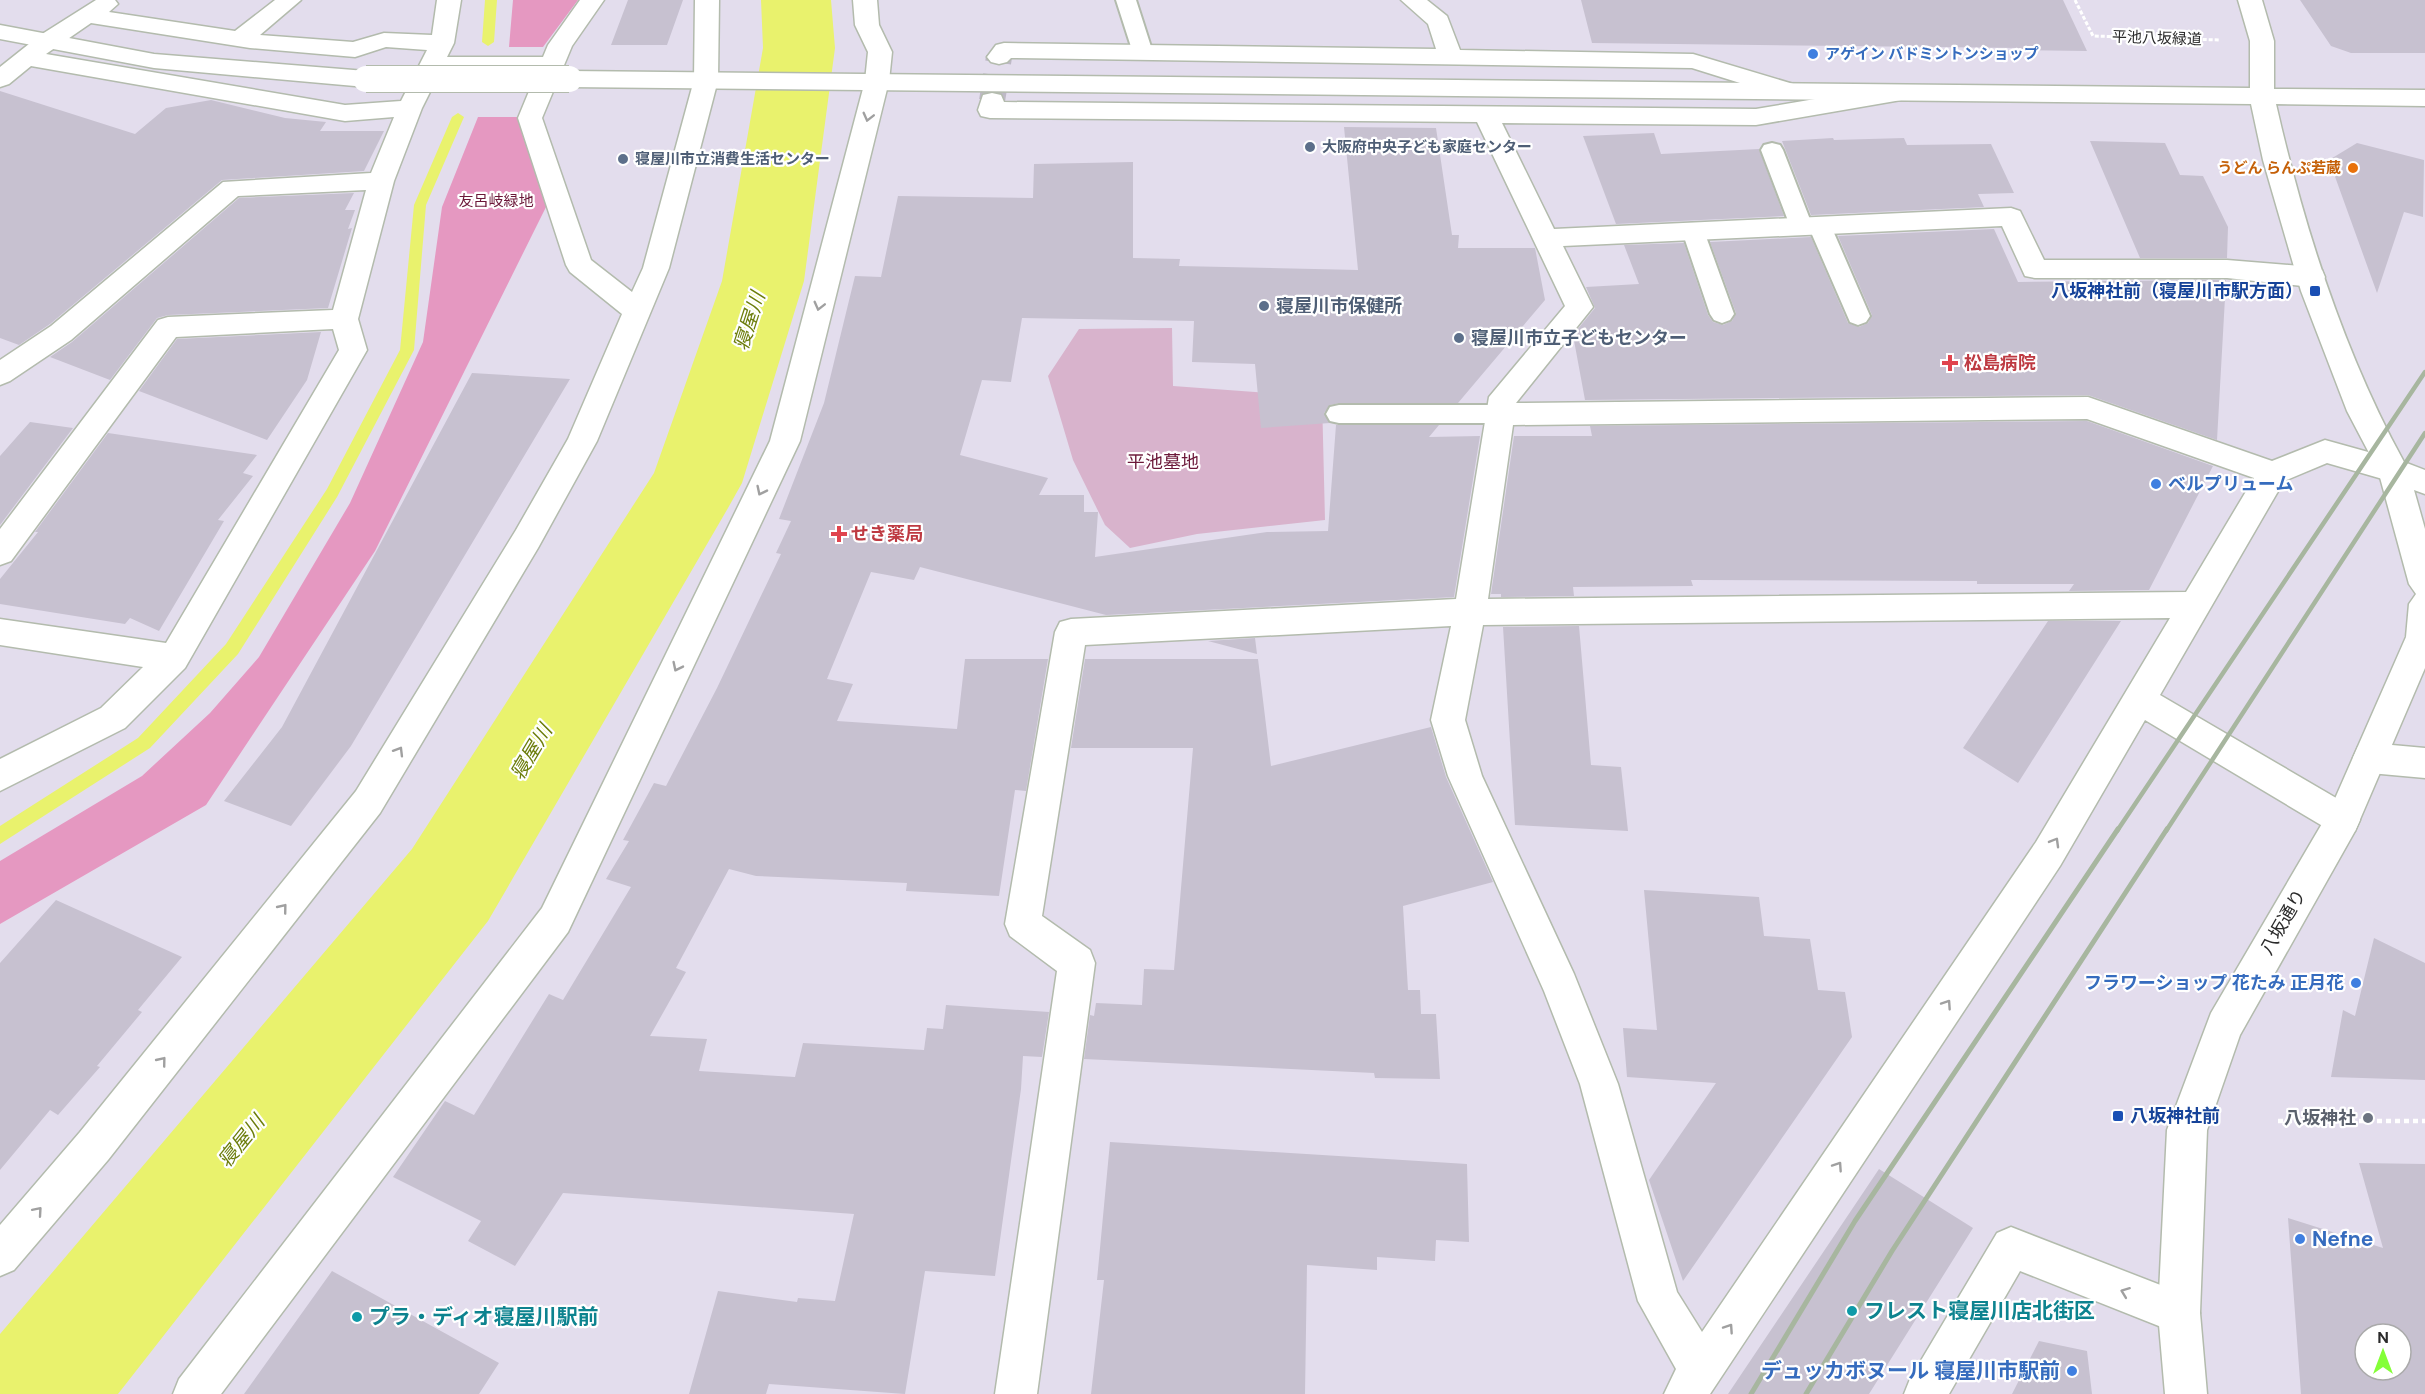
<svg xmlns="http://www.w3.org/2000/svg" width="2425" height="1394" viewBox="0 0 2425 1394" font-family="'DM Sans','Noto Sans JP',sans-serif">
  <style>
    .green { fill: #e598c1 }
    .cemetery { fill: #d8b3cc }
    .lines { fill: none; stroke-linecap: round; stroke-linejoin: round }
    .stream { fill: #e9f26d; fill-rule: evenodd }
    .river { fill: #e9f26d; fill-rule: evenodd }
    .building { fill: #c7c1d0; fill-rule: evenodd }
    .minor-tunnel { stroke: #beb9c6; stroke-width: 26; stroke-dasharray: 26 13; stroke-linecap: butt }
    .service-casing { stroke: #b3bbad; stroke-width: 4 }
    .minor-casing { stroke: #b3bbad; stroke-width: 3 }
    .tertiary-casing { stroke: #b3bbad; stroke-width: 3 }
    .path-far1 { stroke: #fff; stroke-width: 3; stroke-dasharray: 4 2; stroke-linecap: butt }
    .path { stroke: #fff; stroke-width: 4.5; stroke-dasharray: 5 4; stroke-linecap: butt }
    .service { fill: #fff; fill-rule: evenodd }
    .minor { fill: #fff; fill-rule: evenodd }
    .tertiary { fill: #fff; fill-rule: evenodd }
    .rail-far1 { stroke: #a7b69f; stroke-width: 4.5 }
    .rail { stroke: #a7b69f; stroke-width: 5 }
    .tertiary-bridge-casing { stroke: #b3bbad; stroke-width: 28; stroke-linecap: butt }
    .tertiary-bridge { stroke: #fff; stroke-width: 26 }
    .oneway { stroke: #a0a0a0 }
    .shop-dot { fill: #3f7fe0; stroke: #fff; stroke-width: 2 }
    .service-dot { fill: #5c6f8a; stroke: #fff; stroke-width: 2 }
    .food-dot { fill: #e8710a; stroke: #fff; stroke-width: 2 }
    .transit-dot { fill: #1a4fb4; stroke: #fff; stroke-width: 2 }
    .health-dot { fill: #e0444e; stroke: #fff; stroke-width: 2 }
    .worship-dot { fill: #6b7280; stroke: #fff; stroke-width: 2 }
    .culture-dot { fill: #0f9aa8; stroke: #fff; stroke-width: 2 }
    .labels { text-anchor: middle; stroke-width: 4.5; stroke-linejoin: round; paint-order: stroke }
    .far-street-label { font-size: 15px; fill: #2b2b2b; stroke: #fff }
    .far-shop-label { font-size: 15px; font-weight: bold; fill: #366cbe; stroke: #fff; text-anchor: start }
    .far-service-label { font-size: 15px; font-weight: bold; fill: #4e5e75; stroke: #fff; text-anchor: start }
    .far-food-label { font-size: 15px; font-weight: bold; fill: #c56008; stroke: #fff; text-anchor: end }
    .far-park-label { font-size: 15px; fill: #6b1839; stroke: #fff }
    .transit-label { font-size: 18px; font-weight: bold; fill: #164399; stroke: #fff; text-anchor: end }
    .service-label { font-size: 18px; font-weight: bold; fill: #4e5e75; stroke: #fff; text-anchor: start }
    .health-label { font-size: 18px; font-weight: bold; fill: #be3a42; stroke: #fff; text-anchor: start }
    .park-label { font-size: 18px; fill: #6b1839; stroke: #fff }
    .shop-label { font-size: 18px; font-weight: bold; fill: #366cbe; stroke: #fff; text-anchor: start }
    .street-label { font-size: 18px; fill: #2b2b2b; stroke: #fff }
    .worship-label { font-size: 18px; font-weight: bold; fill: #5b616d; stroke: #fff; text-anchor: end }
    .water-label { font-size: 20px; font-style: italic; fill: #6c7d0b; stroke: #fff }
    .near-shop-label { font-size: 21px; font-weight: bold; fill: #366cbe; stroke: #fff; text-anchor: start }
    .near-culture-label { font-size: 21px; font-weight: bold; fill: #0d838f; stroke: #fff; text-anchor: start }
  </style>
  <rect width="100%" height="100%" fill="#e3dded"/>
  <path class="green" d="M513,0H578L543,47H509Z
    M478,117H522L547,205L375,551L206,805L0,924V861L142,776L210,713L259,657L350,503L423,342L442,207Z"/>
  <path class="cemetery" d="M1172,328L1173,386L1322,397L1325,520L1197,534L1130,548L1105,525L1073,460L1048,376L1079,329Z"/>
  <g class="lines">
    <path class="stream" d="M485,0H497L494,42L488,46L482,42Z
      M458,113L464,117L426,205L414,350L337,497L238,654L150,748L0,844V826L138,738L226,644L327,489L400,350L414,205L452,117Z"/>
    <path class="river" d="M761,0H831L835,48L804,281L742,483L728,508L488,921L118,1394H0V1334L412,849L654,473L722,281L763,48Z"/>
  </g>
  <path class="building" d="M628,0H683L667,45H611Z
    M1581,0H2063L2087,51L2022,50L2021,48L1592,43Z
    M2300,0H2425V53H2351L2331,46Z
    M0,91L135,134L166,108L211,100L285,118L326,122L320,131H384L364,171L222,180L50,324L19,345L0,338Z
    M1344,127L1436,128L1452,235H1459L1458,248H1535L1545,300L1458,403H1339L1330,405L1324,413L1330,423L1261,428L1255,364L1192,362L1194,321L1022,318L1011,382L982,380L960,455L1048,478L1039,495H1084V512H1098L1095,557L1267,532L1328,531L1336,425H1439L1429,437L1480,436L1454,597L1106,615L920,567L914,580L871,572L827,679L853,684L837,721L957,729L965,659H1048L1026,791L1015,790L999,896L906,891L907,883L756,876L729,869L676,968L686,972L650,1036L707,1039L699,1071L795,1077L803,1043L924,1050L927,1028L943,1029L946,1005L1049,1012L1042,1057L1023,1056L1021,1089L995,1276L925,1271L905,1394L769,1384L766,1394H689L718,1291L797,1302L798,1298L835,1301L854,1214L563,1193L515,1266L468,1241L481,1221L393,1177L445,1101L474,1115L549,994L563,1000L631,887L606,879L629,841L623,840L654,783L666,786L717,688L781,554L776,553L791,521L779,519L824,403L855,276L881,277L898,196L1033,198L1034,164L1133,162V258L1180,259L1179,266L1358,270Z
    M1654,133L1661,154L1759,149L1784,216L1616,224L1583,136Z
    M1833,138L1834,140L1904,138L1907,145L1991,144L2014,193L1978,194L1984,207L1811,215L1782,141Z
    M2090,141L2165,143L2180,175L2203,176L2228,227L2227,258H2140Z
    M2357,143L2424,160L2423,217L2404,212L2377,293L2329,160Z
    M354,193L345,210H355L348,229L352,228L328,308L168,315L157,318L110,380L50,357L72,342L239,198Z
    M1994,229L2018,282L2226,280L2217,440L2088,395L1585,400L1573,335L1595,308L1586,287L1639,284L1624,245L1684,243L1708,315L1713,322L1723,325L1732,321L1736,313L1710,242L1811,237L1848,323L1859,327L1868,323L1872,315L1838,236Z
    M321,332L307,380L267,440L139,391L177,339Z
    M472,373L570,379L351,746L291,826L224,801L282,727Z
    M2087,421L2213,466L2149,590L2069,591L2074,584H1977V581L1691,580L1693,586L1573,587L1574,596L1501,597V594H1491L1514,436H1592L1590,426Z
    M30,422L73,428L0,525V456Z
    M108,433L257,455L243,473L253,476L218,520L224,521L159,631L130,618L125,624L0,604V579L38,532H35Z
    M2048,621H2121L2018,783L1963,748Z
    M1579,626L1591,765L1621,767L1628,831L1515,825L1503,627Z
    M1255,638L1257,654L1208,641Z
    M1085,659H1258L1271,766L1431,727L1446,777L1493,882L1403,906L1408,990H1420L1421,1014H1436L1440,1079L1375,1078L1374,1073L1084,1059L1090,1015L1094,1016L1096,1003L1142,1005L1144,969L1174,970L1193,748H1071Z
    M1644,890L1759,897L1764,936L1810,939L1818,990L1845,992L1852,1037L1683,1281L1649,1180L1716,1083L1627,1077L1623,1028L1657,1030Z
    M56,900L182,957L138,1010L142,1012L97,1066L100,1067L58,1115L50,1110L0,1170V963Z
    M2374,938L2425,963V1080L2331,1077L2343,1010L2355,1016Z
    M1110,1142L1467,1164L1469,1242L1436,1240L1435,1261L1377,1257V1270L1307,1265L1305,1394H1091L1104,1280H1097Z
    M2359,1163L2425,1164V1394H2301L2288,1218L2383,1248ZM2365,1334H2401V1370H2365Z
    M1879,1169L1973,1228L1869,1394H1728Z
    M332,1271L499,1363L479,1394H244Z
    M2039,1341L2087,1351L2092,1394H2012Z"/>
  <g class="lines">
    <path class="minor-tunnel" d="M992,101L999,57"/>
    <defs>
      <path id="service" d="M1116,0H1136L1153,53L1150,58H1136L1133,53Z
        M1772,143L1780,145L1783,150L1811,222L1820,218L1828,220L1831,226L1870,316L1866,322L1858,325L1850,322L1810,230L1801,234L1793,232L1790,226L1761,150L1764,145Z
        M1693,223L1701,225L1704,231L1734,314L1730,320L1722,323L1714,320L1710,314L1682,231L1685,225Z
        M1339,405H1501L1510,407L1514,414L1510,421L1501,423H1339L1330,421L1326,414L1330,407Z"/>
      <path id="minor" d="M96,0H115L118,4L109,12L235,31L275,0H301L260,35L353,42L384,33L432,35L437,0H461L454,43L447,57H543L548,45L580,0H604L572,46L542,118L591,260L632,292L643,268L694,80L695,0H719L718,80L669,268L597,441L538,548L380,813L108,1160L14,1270L0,1276V1225L80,1132L356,791L516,530L568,439L622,314L570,272L566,265L518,118L537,72H440L422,108L394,181L358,319L367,350L185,668L125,728L0,791V759L101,708L143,667L0,645V619L166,643L339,350L333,329L176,337L11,561L0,565V529L158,320L168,317L333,310L366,190L238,196L71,340L10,381L0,385V360L51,326L223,182L371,173L394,117L345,121L31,66L9,84L0,87V67L39,36ZM91,23L250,48L355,57L386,47L427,50L401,101L345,105L46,54Z
        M853,0H877L879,25L892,52L889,81L800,441L568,932L221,1394H173L179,1379L542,908L770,441L865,81L868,52L855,25Z
        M1401,0H1427L1447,16L1460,50L1693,54L1800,86L1803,91L1800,96L1791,99L1692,68L1011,58L1007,62L999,64L991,62L987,57L996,45L1004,43L1436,49L1428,24Z
        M1898,85L1907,87L1910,93L1907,99L1756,125L1502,123L1554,229L2011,208L2020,211L2044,260H2227L2312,267L2322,270L2325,277L2322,284L2312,287L2227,278H2035L2025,276L2002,226L1563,246L1593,307L1516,403L2088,397L2272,461L2325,440L2404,462L2408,470L2404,478L2393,482L2327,463L2284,481L2160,695L2355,809L2360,820L2355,831L2343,836L2331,831L2145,720L2060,866L1710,1394H1664L1676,1369L1638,1301L1580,1084L1544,991L1448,776L1431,720L1451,626L1085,645L1042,916L1090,950L1095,963L1037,1394H995L1057,971L1010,936L1005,924L1055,632L1060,622L1071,619L1456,599L1489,397L1565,306L1477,122L990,118L981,116L978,110L983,95L992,93L1001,95L1004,102L1756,109ZM2087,419L2254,478L2186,592L1488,599L1513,425ZM2170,618L2036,842L1702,1332L1677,1292L1618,1084L1574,974L1482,776L1465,720L1483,625Z
        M2370,743L2425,748V778L2370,773L2358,769L2353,758L2358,747Z
        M2011,1227L2194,1298L2200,1313L2194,1328L2179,1334L2020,1271L1949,1394H1904L1910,1379L1997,1233Z"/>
      <path id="tertiary" d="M2238,0H2262L2274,41V89L2425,90V106L2276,104C2304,227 2343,351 2404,462L2425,470V494L2414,490L2425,529V668L2355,831L2240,1035L2207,1130L2200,1313L2207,1394H2165L2158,1313L2167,1130L2211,1013L2330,810L2406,637L2409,604L2416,594L2409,584L2378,470L2347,411L2301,291L2263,160L2251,104L569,87L560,84L557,79L560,74L569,71L2250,88V41Z
        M0,25L154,54L366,71L375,74L378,79L375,84L366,87L154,68L0,39Z"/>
    </defs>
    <use href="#service" class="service-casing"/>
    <use href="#minor" class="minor-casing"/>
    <use href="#tertiary" class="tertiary-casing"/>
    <path class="path-far1" d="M2075,0L2093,36L2220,40"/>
    <path class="path" d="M2278,1121H2425"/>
    <use href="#service" class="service"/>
    <use href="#minor" class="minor"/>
    <use href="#tertiary" class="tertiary"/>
    <path class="rail-far1" d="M2117,831L2425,372
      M2166,831L2425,433"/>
    <path class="rail" d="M1751,1394L1855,1221L2118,829
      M1806,1394L1892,1251L2167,829"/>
    <defs>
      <path id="tertiary-bridge" d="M366,79H569"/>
    </defs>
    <use href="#tertiary-bridge" class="tertiary-bridge-casing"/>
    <use href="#tertiary-bridge" class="tertiary-bridge"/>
  </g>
  <defs><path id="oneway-chevron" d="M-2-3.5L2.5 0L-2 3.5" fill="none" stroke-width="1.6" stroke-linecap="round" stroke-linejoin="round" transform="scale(1.5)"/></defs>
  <g class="oneway">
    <use href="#oneway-chevron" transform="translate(868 117) rotate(104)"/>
    <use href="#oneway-chevron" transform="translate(819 306) rotate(104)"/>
    <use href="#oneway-chevron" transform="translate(761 491) rotate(116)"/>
    <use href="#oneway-chevron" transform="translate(677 667) rotate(116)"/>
    <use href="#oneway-chevron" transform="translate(399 751) rotate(-59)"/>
    <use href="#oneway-chevron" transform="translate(2055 842) rotate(-60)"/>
    <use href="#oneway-chevron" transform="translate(283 908) rotate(-51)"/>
    <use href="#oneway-chevron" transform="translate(1947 1004) rotate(-56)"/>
    <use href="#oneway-chevron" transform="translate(162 1061) rotate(-51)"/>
    <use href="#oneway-chevron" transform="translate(1838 1166) rotate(-56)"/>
    <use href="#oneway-chevron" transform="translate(38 1211) rotate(-49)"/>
    <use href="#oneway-chevron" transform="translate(2125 1292) rotate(-159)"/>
    <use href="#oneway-chevron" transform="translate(1729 1328) rotate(-56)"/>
  </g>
  <g class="shop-dot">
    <circle cx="1813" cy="54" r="6"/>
    <circle cx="2156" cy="484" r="6"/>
    <circle cx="2356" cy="983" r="6"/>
    <circle cx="2300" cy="1239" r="6"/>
    <circle cx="2072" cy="1371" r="6"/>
  </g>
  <g class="service-dot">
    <circle cx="1310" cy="147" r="6"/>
    <circle cx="623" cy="159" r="6"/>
    <circle cx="1264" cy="306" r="6"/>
    <circle cx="1459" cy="338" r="6"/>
  </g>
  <circle class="food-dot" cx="2353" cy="168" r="6"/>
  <g class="transit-dot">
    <rect x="2309" y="285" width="12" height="12" rx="3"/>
    <rect x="2112" y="1110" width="12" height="12" rx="3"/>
  </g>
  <g class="health-dot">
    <path d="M1947 354h6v6h6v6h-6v6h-6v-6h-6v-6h6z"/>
    <path d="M836 525h6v6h6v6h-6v6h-6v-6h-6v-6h6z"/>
  </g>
  <circle class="worship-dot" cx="2368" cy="1118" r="6"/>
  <g class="culture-dot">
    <circle cx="1852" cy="1311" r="6"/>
    <circle cx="357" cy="1317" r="6"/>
  </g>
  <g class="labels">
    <g class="far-street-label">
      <text transform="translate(2157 38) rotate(2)" y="5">平池八坂緑道</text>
    </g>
    <g class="far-shop-label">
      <text x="1825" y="59">アゲイン バドミントンショップ</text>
    </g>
    <g class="far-service-label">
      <text x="1322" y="152">大阪府中央子ども家庭センター</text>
      <text x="635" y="164">寝屋川市立消費生活センター</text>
    </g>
    <g class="far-food-label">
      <text x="2341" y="173">うどん らんぷ若蔵</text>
    </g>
    <g class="far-park-label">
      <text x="496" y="206">友呂岐緑地</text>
    </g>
    <g class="transit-label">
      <text x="2303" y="297">八坂神社前（寝屋川市駅方面）</text>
      <text x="2130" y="1122" text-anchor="start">八坂神社前</text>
    </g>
    <g class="service-label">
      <text x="1276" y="312">寝屋川市保健所</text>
      <text x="1471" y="344">寝屋川市立子どもセンター</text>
    </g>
    <g class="health-label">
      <text x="1964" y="369">松島病院</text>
      <text x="851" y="540">せき薬局</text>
    </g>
    <g class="park-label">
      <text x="1163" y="468">平池墓地</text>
    </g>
    <g class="shop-label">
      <text x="2168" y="490">ベルプリューム</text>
      <text x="2344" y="989" text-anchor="end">フラワーショップ 花たみ 正月花</text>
    </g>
    <g class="street-label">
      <text transform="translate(2283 922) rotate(-60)" y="6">八坂通り</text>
    </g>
    <g class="worship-label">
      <text x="2356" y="1124">八坂神社</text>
    </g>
    <g class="water-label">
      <text transform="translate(749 321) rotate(-72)" y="7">寝屋川</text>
      <text transform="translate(531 752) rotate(-59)" y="7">寝屋川</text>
      <text transform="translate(241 1141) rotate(-51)" y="7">寝屋川</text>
    </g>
    <g class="near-shop-label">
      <text x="2312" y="1246">Nefne</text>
      <text x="2060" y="1378" text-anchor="end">デュッカボヌール 寝屋川市駅前</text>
    </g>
    <g class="near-culture-label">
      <text x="1864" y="1318">フレスト寝屋川店北街区</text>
      <text x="369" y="1324">プラ・ディオ寝屋川駅前</text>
    </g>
  </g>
  <g transform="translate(2383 1352)"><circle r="28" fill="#ffffff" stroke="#aaaaaa" stroke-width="1.5"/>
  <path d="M0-4.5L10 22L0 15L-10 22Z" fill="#84ff38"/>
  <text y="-9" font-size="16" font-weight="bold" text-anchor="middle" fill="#2b2b2b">N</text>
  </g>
</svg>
